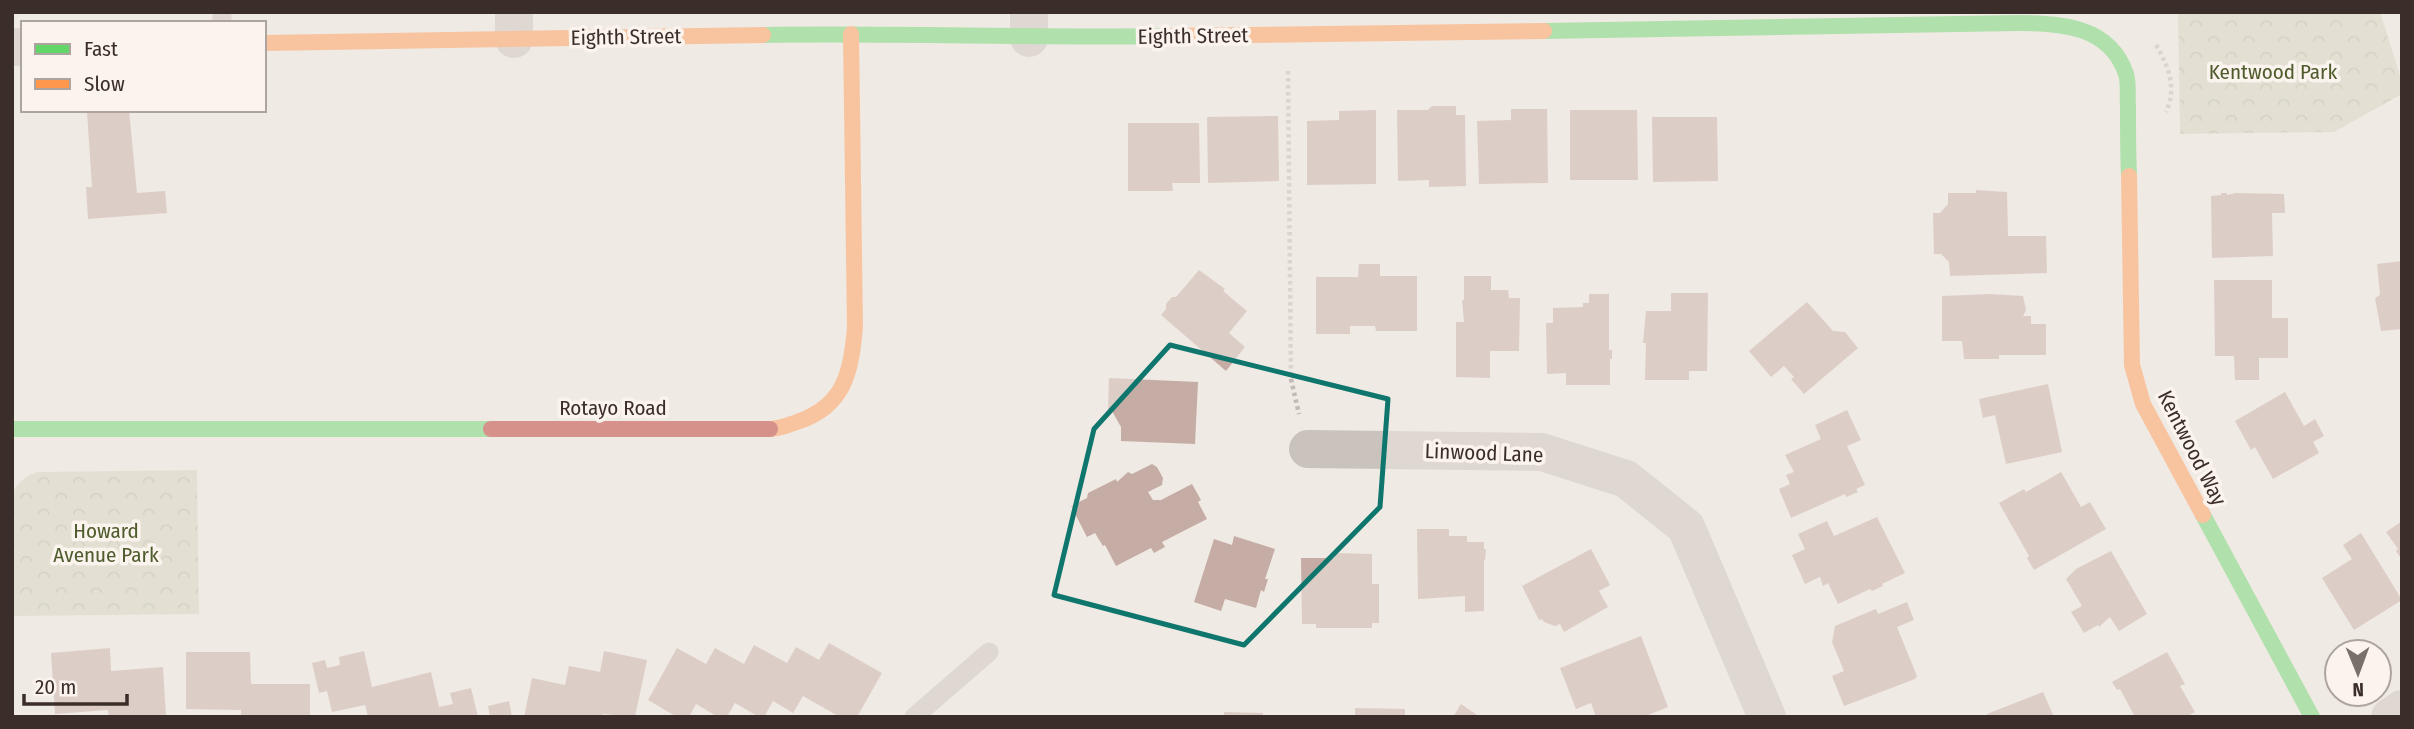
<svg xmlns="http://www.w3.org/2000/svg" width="2414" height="729" viewBox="0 0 2414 729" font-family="'Fira Sans Condensed',sans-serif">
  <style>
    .forest { fill: url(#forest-crowns) }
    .building { fill: #c5aca5 }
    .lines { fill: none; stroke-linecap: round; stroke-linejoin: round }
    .path { stroke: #c2bab5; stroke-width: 4.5; stroke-dasharray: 3.5 3.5; stroke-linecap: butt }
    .lane { stroke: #c9c2bd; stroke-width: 19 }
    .street { stroke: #c9c2bd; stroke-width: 38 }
    .fast { stroke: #63d668; stroke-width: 16 }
    .slow { stroke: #ff974d; stroke-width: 16 }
    .jam { stroke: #b3261e; stroke-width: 16 }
    .marked { fill: none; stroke: #0f766e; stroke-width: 5; stroke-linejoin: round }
    .labels { text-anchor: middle; stroke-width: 7; stroke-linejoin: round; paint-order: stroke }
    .street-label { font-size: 21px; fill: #3b2e2a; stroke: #fbf3ed }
    .park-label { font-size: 21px; fill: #4e5b2c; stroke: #fbf3ed }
  </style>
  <defs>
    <pattern id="forest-crowns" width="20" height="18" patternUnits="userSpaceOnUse" patternTransform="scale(1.75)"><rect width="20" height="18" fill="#d3d6be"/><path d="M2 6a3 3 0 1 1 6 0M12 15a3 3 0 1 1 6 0" fill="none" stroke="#b6b8a3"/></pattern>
  </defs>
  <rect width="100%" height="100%" fill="#f0eae4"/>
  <path class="forest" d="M2178,12H2380L2402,82V94L2334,132L2180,134Z
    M197,470L199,614L12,616V494C18,481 26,476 38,472Z"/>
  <path class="building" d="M1432,106H1456V115H1465L1466,186L1429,187V180L1398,181L1397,110H1428Z
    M1511,109H1547L1548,183L1479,184L1477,121L1511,120Z
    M129,110L137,193L165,191L167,213L88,219L86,187H92L87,112Z
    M1376,110V184L1307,185V121L1339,120V111Z
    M1570,110H1637L1638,180H1570Z
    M1278,116L1279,181L1208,183L1207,117Z
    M1652,117H1717L1718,181L1653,182Z
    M1128,123H1199L1200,183H1172L1173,191H1128Z
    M1976,190L2007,192L2008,236H2046L2047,273L1950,276L1949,262L1941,254H1934L1933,213H1940L1948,204V193H1976Z
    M2221,193H2227V195L2236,193L2284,194L2285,213H2272L2273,256L2212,258L2211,196L2221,195Z
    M2402,261V329L2381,331L2375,298L2380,295L2377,264Z
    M1359,264H1380V276H1417V331H1376L1375,326H1350V334H1316V277H1358Z
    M1199,270L1225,289L1223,291L1247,311L1229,333L1245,347L1226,371L1161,315L1166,309V304L1172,297H1176Z
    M1464,276H1491V290H1508L1509,298H1520L1519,351H1490V378L1456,377V322H1464L1462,300H1464Z
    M2214,280H2272V318H2288V358H2259V380H2235L2234,356H2215Z
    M1671,293H1708L1707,371H1689V380H1645L1646,343H1643L1646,311H1671Z
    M1589,294H1609V350H1612V359H1610V385H1566V373L1547,374L1546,323H1553V308L1583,307V303H1589Z
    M1991,294L2023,296L2026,310L2023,316H2031V324H2046V355H1999V359H1964L1962,341H1942V296Z
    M1807,302L1833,331L1845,332L1858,348L1804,394L1791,379L1794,377L1784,366L1771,377L1749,351Z
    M1109,378L1198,382L1195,444L1121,441V427L1112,411H1108Z
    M2048,384L2062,452L2006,464L1995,415L1983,418L1979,399Z
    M2285,392L2304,426L2315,419L2324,436L2313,442L2319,453L2273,479L2255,447L2251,450L2235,421Z
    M1847,410L1861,440L1847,446L1865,485L1856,489L1858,492L1846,497L1845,494L1791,518L1779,489L1790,484L1786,475L1794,472L1785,455L1821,439L1815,425Z
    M1152,464L1157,467L1163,478L1162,485L1148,492L1153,500H1161L1192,484L1201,500L1198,502L1207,519L1162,542L1165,547L1154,553L1151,548L1116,566L1105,545L1103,546L1095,533L1087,537L1071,506L1087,498L1088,493L1116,479L1117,482L1128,472L1132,474Z
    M2061,472L2081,507L2090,502L2106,529L2034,570L2027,558L2029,556L1999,503L2024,489L2026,492Z
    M1877,517L1905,573L1882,584L1883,586L1872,591L1870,589L1838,604L1828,583L1823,586L1820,577L1805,584L1792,555L1805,549L1798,534L1827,521L1834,536Z
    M2402,521V554L2399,556L2396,551L2398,549L2386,532Z
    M1417,529H1449V536H1467V542H1484V549H1486L1485,560H1484V611L1465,612V596L1418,599Z
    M2361,533L2402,600L2354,630L2322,578L2352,559L2343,545Z
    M1234,536L1275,549L1265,579H1268L1264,592L1261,590L1256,608L1225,599L1221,611L1194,602L1214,539L1232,545Z
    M1591,549L1610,585L1599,591L1608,607L1564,632L1560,624L1555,626L1544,622L1542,619L1539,620L1522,586Z
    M2111,551L2147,614L2119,631L2110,617L2099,627L2098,625L2084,633L2071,612L2082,606L2066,579L2076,569Z
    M1334,553L1372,554V584H1379V623H1372V628H1316V624H1302L1301,558H1334Z
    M1907,602L1914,620L1897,627L1917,676L1915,679L1844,706L1832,676L1844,671L1832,642L1835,626L1876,609L1878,614Z
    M1641,636L1668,707L1643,717H1596L1591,703L1576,709L1560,668Z
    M829,643L882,673L857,717H840L803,696L793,713L773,701L764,717H759L735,703L727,717H718L696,704L689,717H677L648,700L677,648L706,664L715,648L744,664L754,645L787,663L796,647L819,660Z
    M110,648L111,671L163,667L166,717H109L108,710L55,714L51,653Z
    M364,651L372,687L431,672L439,707L453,704L450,693L471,688L478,717H368L365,705L332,712L327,691L319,693L312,663L325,660L327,668L340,665L339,657Z
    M604,651L647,660L635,717L603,714L602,717H524L532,678L565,685L569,666L600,672Z
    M186,652H250L251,684H310V717H241V710L186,709Z
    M2167,652L2185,684L2180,686L2195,712L2186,717H2135L2120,689L2117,690L2112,682Z
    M2043,692L2054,717H1989L1987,714Z
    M509,701L512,717H490L488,706Z
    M1461,704L1480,717H1453Z
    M1355,708L1405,709V717H1355Z
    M1224,712L1263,713V717H1224Z"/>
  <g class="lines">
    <path class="path" d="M2156,45C2169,67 2177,88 2166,112
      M1288,71L1291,379L1299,414"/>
    <path class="lane" d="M222,12V23
      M914,717L989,652"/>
    <path class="street" d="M514,12V39
      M1029,12V38
      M12,47H23
      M1308,449L1542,452L1626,479L1686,527L1767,717
      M2390,717L2402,709"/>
    <path class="fast" d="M1544,31L2018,23C2061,23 2110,26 2126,74C2129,83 2127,96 2128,106C2128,130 2128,153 2129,176
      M763,35C899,33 1035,38 1171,36
      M12,429H491
      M2203,515L2312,717"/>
    <path class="slow" d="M1171,36L1544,31
      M264,43L763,35
      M2129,176L2132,365L2143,404L2203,515
      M770,429C780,429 788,425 797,422C845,406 851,372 855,327L851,34"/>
    <path class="jam" d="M491,429H770"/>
  </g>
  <path d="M0 0H2414V729H0ZM1170,345L1388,399L1380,507L1244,645L1054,595L1094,429Z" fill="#f0eae4" fill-opacity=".55" fill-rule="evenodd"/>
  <path class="marked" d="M1170,345L1388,399L1380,507L1244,645L1054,595L1094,429Z"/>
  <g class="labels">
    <g class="street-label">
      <text transform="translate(1193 36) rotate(-1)" y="7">Eighth Street</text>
      <text transform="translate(626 37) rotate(-1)" y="7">Eighth Street</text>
      <text x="613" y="415">Rotayo Road</text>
      <text transform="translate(2192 448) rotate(63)" y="7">Kentwood Way</text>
      <text transform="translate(1484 453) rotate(2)" y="7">Linwood Lane</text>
    </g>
    <g class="park-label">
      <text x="2273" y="79">Kentwood Park</text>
      <text x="106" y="538">Howard<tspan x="106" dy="24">Avenue Park</tspan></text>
    </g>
  </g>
  <rect width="2414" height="729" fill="none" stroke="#3b2e2a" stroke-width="28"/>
  <rect x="21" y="21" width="245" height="91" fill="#fbf3ed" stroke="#aea49f" stroke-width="2"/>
  <rect x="35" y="44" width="35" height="10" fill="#63d668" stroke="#aea49f" stroke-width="2"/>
  <text x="84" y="56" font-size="21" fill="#3b2e2a">Fast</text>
  <rect x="35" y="79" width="35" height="10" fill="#ff974d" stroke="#aea49f" stroke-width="2"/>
  <text x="84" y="91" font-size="21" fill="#3b2e2a">Slow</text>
  <g transform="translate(2358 673) rotate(179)"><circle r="33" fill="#fbf3ed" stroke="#aea49f" stroke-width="2"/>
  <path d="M0-5L12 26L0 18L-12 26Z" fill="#7a706b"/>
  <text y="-10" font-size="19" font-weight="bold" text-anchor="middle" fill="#3b2e2a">N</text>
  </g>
  <path d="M24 694v10h103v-10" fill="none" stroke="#3b2e2a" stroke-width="3.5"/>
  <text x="35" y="694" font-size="21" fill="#3b2e2a" stroke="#fbf3ed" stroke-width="5" paint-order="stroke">20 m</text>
</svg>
